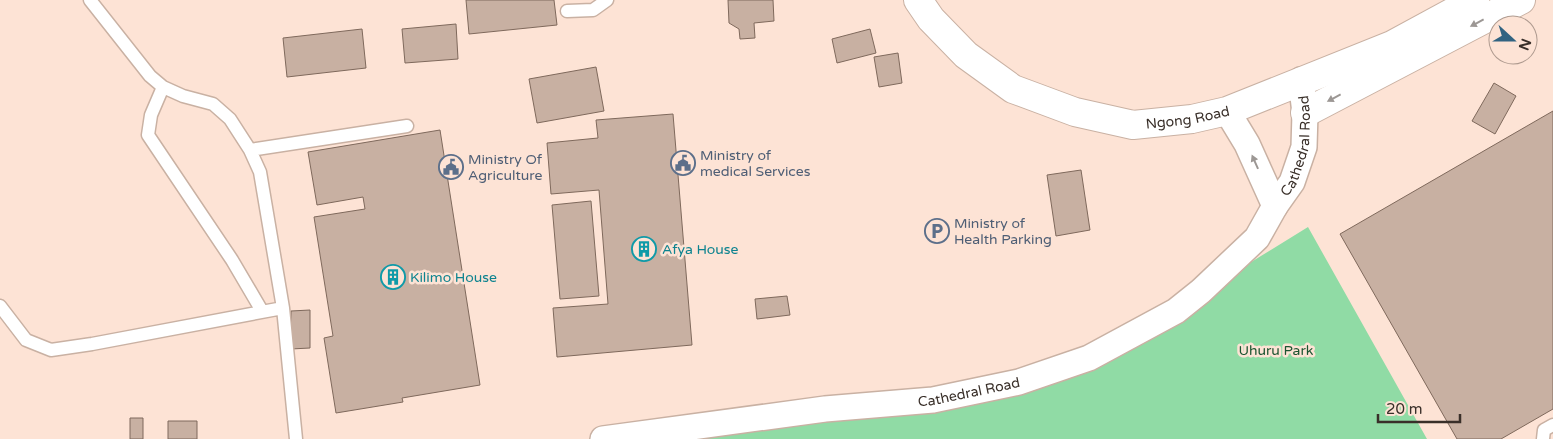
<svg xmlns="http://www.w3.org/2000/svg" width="1553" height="439" viewBox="0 0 1553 439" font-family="'Varela Round',sans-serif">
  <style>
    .green { fill: #90dba5 }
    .building { fill: #c8b0a2; stroke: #7f695c }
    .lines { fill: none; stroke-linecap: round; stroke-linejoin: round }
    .lane-casing { stroke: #c9b1a3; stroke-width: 15 }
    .street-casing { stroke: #c9b1a3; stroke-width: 28 }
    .secondary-casing { stroke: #c9b1a3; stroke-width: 30 }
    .lane { stroke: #fff; stroke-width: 12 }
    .street { stroke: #fff; stroke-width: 25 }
    .secondary { stroke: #fff; stroke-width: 28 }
    .oneway { fill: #9c9794 }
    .labels { text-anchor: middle; stroke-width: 5; stroke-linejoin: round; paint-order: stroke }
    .street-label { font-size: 14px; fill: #392f29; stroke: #fde3d5 }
    .service-label { font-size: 14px; fill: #4e5e75; stroke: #fde3d5; text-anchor: start }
    .culture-label { font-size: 14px; fill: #0d838f; stroke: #fde3d5; text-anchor: start }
    .park-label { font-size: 14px; fill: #1b5430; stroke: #fde3d5 }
  </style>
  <rect width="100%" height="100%" fill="#fde3d5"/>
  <path class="green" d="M1308,227L1427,439H612L1019,382L1157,320Z"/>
  <path class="building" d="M466,0H554L557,25L469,34Z
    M728,0H773L774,21L754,23L755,38L740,39L739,29L729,23Z
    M456,24L458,59L405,63L402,29Z
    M362,29L366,68L287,77L283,38Z
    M870,29L876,53L837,63L832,39Z
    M898,53L902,83L879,87L874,57Z
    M596,67L604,111L537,123L529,79Z
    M1494,83L1516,96L1495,134L1472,121Z
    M1553,111V409L1501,439H1457L1340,234Z
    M673,114L692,345L557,357L553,308L608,304L599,190L551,194L547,143L598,138L596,120Z
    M440,130L480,385L402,398L403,402L336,413L324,338L333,336L314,217L365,209L363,197L317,205L308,152Z
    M1081,170L1090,230L1056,236L1047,175Z
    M591,201L599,296L560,299L552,205Z
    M787,296L790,315L757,319L755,299Z
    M310,310V348L291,349V311Z
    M130,418H143V439H130Z
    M168,421H197V439H168Z"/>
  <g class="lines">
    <defs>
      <path id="lane" d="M90,0L150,76L163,87L183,96L213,104L230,119L250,150L260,172L283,308L296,439
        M567,11L593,10L607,0
        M163,87L151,115L148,135L232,260L262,311
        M250,150L407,126
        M0,306L26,340L51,350L92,344L283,308
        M1543,439L1544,430L1553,425"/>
      <g id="street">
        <path d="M1227,111L1247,144L1275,206"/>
        <path id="s1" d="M603,439L825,409L933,400L1019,382L1089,358L1176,311L1201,291L1257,238L1275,206L1292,182L1304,147L1305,113L1301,80"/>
      </g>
      <g id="secondary">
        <path id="s2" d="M918,0L931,19L966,55L1013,89L1075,112L1133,125L1192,119L1227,111L1392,45L1475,0"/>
        <path d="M1305,113L1521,0"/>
      </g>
    </defs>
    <use href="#lane" class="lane-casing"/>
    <use href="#street" class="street-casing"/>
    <use href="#secondary" class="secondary-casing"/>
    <use href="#lane" class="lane"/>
    <use href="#street" class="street"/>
    <use href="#secondary" class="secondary"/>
  </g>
  <defs><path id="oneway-solid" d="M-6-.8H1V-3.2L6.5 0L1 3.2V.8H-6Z" transform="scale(1.25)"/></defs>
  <g class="oneway">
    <use href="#oneway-solid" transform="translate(1477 23) rotate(152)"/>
    <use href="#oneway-solid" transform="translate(1334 98) rotate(152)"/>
    <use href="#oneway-solid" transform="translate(1255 162) rotate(-114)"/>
  </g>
  <defs>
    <symbol id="civic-ring" viewBox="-11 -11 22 22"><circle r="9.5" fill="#fde3d5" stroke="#5c6f8a" stroke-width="1.5"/><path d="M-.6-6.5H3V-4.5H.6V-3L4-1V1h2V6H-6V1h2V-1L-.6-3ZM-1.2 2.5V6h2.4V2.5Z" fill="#5c6f8a"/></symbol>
    <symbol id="parking-ring" viewBox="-11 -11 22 22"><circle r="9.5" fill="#fde3d5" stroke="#5c6f8a" stroke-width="1.5"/><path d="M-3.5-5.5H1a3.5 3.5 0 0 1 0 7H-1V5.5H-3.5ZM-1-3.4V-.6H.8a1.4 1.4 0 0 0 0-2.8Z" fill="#5c6f8a"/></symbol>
    <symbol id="building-ring" viewBox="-11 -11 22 22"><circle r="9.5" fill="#fde3d5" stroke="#0f9aa8" stroke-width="1.5"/><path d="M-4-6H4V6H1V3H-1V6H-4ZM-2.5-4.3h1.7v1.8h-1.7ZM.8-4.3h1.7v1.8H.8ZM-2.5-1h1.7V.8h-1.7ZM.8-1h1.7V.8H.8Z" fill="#0f9aa8"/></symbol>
  </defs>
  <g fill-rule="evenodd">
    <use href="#civic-ring" x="669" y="149" width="28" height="28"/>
    <use href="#civic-ring" x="437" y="153" width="28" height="28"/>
    <use href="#parking-ring" x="923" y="217" width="28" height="28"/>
    <use href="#building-ring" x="630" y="235" width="28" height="28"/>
    <use href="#building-ring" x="379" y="263" width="28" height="28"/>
  </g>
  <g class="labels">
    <g class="street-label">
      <text dy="5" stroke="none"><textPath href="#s2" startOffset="312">Ngong Road</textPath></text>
      <text dy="5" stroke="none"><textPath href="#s1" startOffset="805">Cathedral Road</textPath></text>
      <text dy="5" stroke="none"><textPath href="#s1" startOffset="369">Cathedral Road</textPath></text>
    </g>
    <g class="service-label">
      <text x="700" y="160">Ministry of<tspan x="700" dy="16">medical Services</tspan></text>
      <text x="468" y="164">Ministry Of<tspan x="468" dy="16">Agriculture</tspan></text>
      <text x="954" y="228">Ministry of<tspan x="954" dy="16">Health Parking</tspan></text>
    </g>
    <g class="culture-label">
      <text x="662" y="254">Afya House</text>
      <text x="410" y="282">Kilimo House</text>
    </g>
    <g class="park-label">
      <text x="1276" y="355">Uhuru Park</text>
    </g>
  </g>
  <g transform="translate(1513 40) rotate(111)"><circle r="24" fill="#fde3d5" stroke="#af9b90"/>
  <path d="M0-4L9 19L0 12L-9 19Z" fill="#316381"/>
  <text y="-8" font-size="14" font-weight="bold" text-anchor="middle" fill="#392f29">N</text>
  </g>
  <path d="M1378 414v8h82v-8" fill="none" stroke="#392f29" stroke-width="2.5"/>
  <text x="1386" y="414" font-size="15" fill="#392f29" stroke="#fde3d5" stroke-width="4" paint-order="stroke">20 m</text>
</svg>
